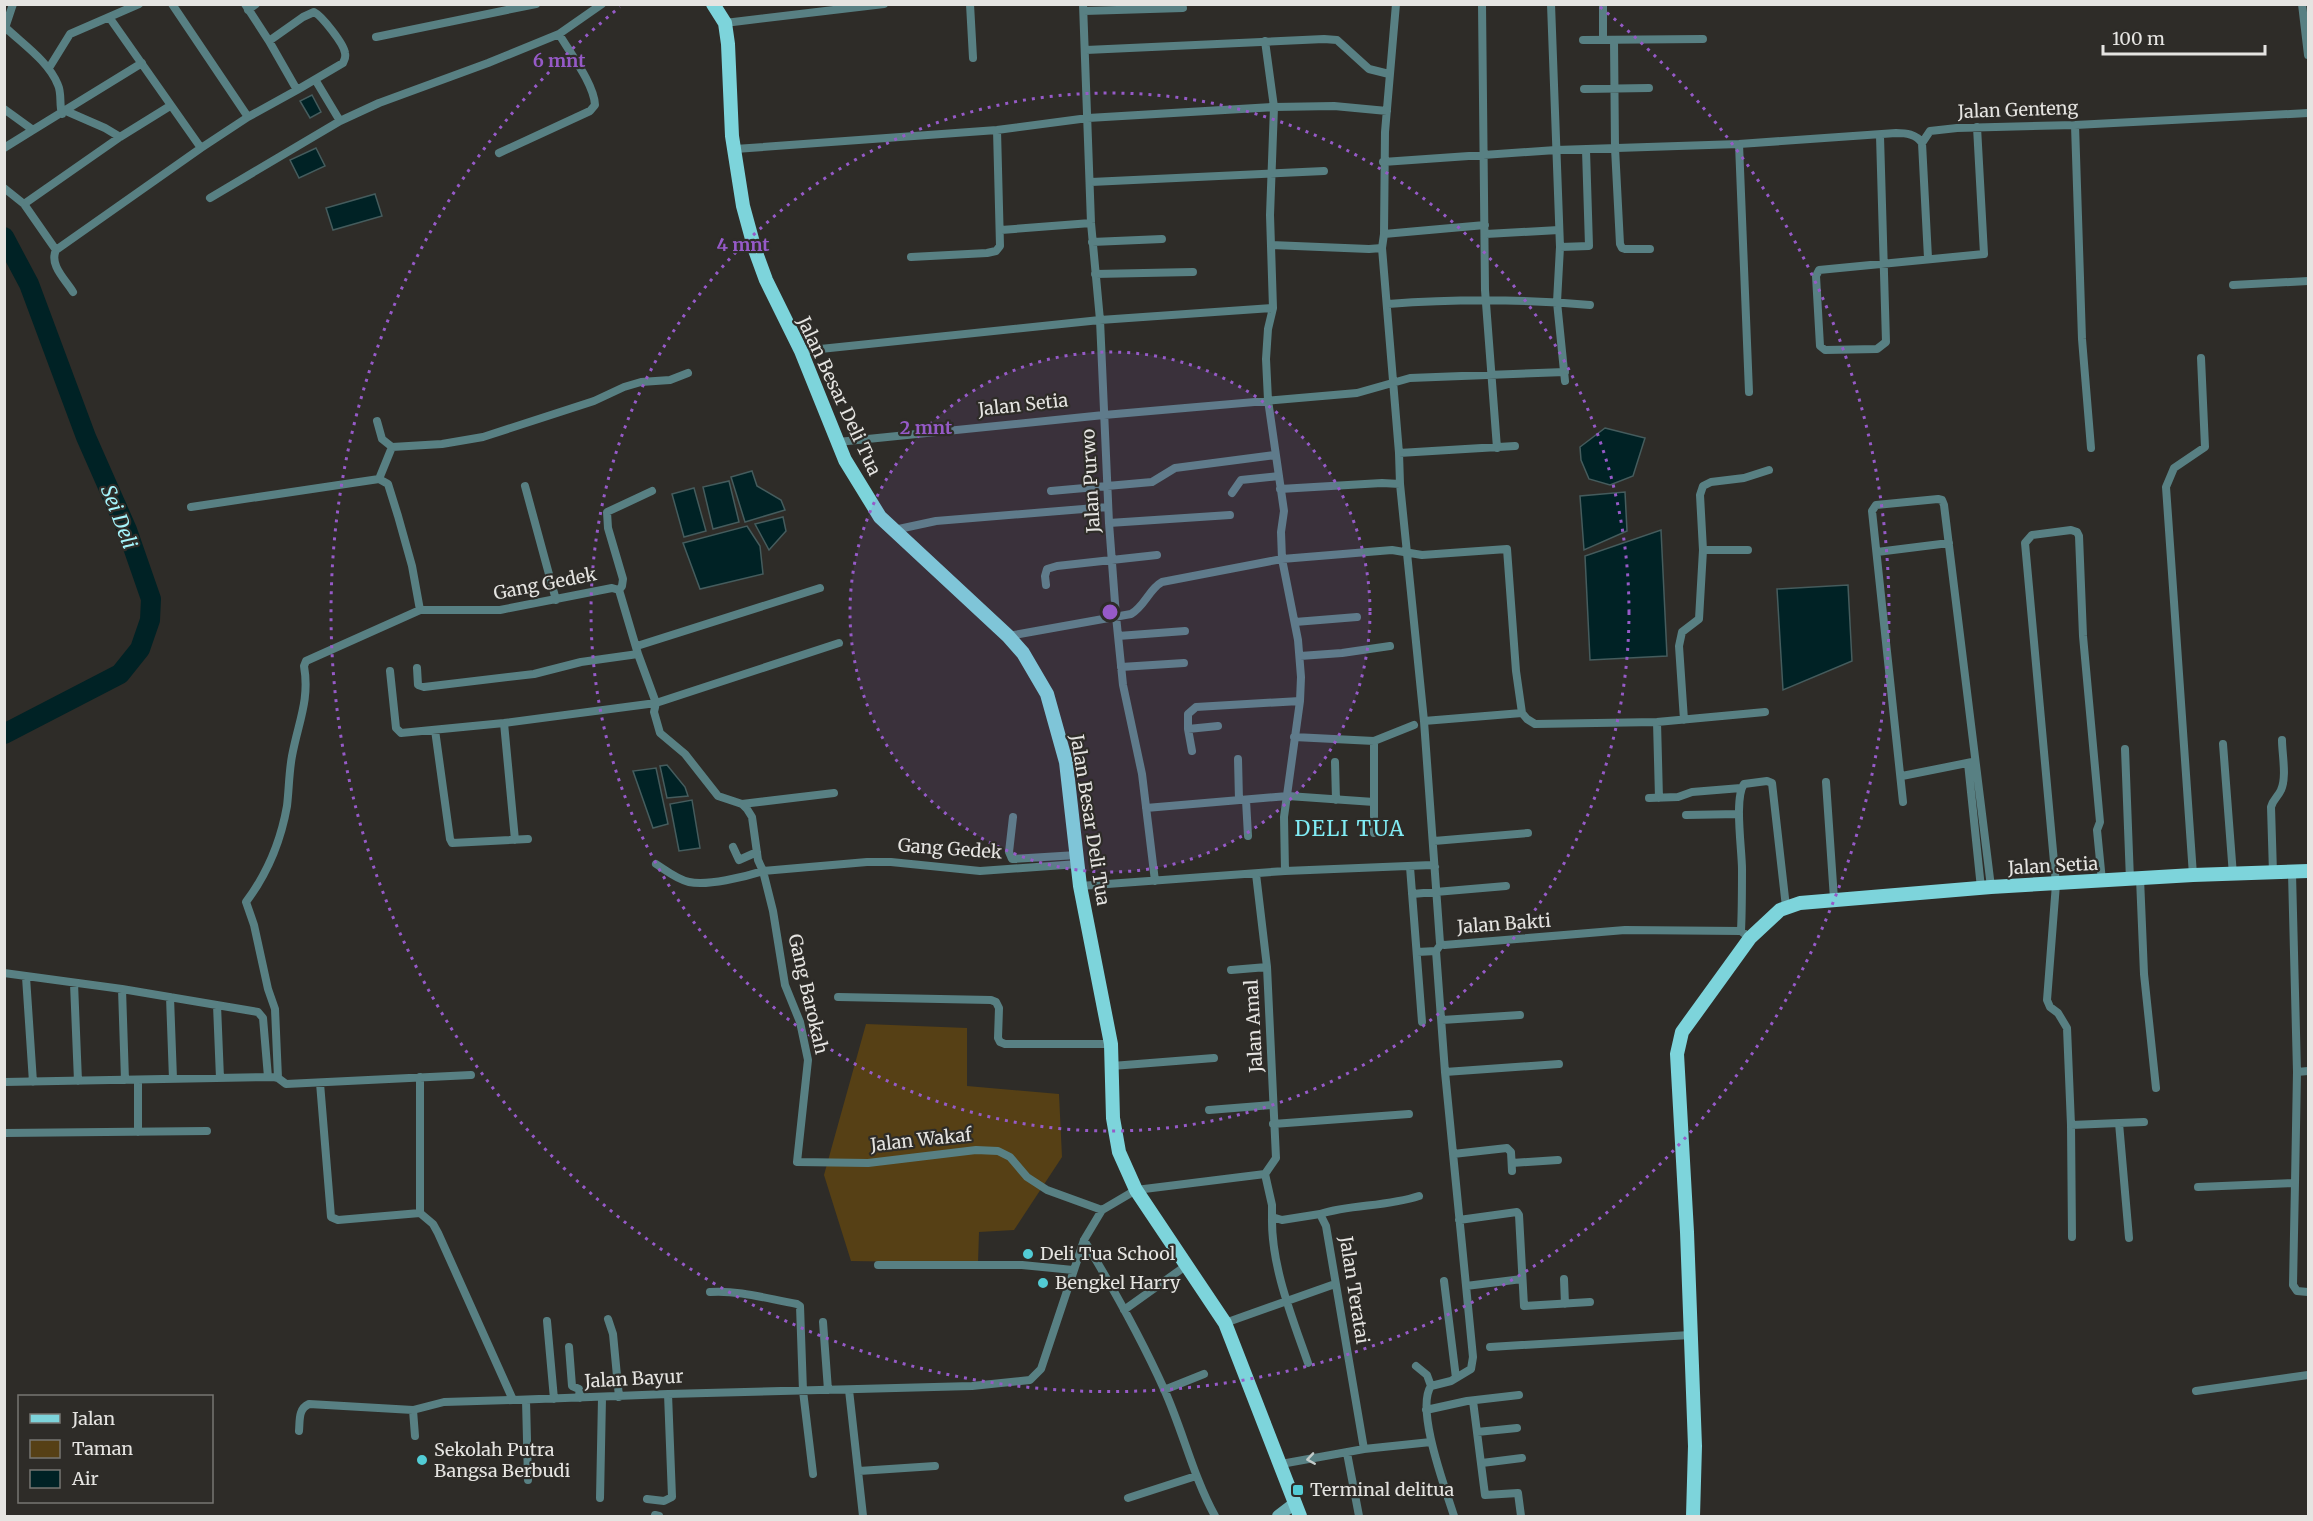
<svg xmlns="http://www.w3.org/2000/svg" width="2313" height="1521" viewBox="0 0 2313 1521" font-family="Merriweather,serif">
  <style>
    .green { fill: #564015 }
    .water { fill: #002225; stroke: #455c5d; stroke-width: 1.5 }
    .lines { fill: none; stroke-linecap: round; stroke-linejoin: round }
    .river { stroke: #002225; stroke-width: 20 }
    .street { stroke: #588083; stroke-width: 8 }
    .secondary { stroke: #6dafb5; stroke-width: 12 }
    .primary { stroke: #7dd4db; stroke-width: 14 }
    .oneway { stroke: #c2cbca }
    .ring { fill: none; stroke: #965ac8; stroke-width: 3; stroke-dasharray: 3 6 }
    .poi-dot { fill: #52ccd5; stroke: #2e2c28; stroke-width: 2 }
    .labels { text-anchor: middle; stroke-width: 4.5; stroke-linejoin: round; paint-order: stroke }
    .street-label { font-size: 18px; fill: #e5e4e1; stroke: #2e2c28 }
    .poi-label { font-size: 18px; fill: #e5e4e1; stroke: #2e2c28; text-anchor: start }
    .water-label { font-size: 20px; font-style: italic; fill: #a5f4fb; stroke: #2e2c28 }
    .quarter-label { font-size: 21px; letter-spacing: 1.5px; fill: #80ebf4; stroke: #2e2c28 }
    .centre { fill: #965ac8; stroke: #2e2c28; stroke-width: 3 }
    .ring-label { font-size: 18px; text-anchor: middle; font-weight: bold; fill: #965ac8; stroke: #2e2c28; stroke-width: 4.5; stroke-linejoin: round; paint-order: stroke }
  </style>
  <rect width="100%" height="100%" fill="#2e2c28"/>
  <path class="green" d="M866,1024L967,1028V1086L1059,1094L1062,1157L1014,1230L979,1232L978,1263L851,1261L824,1175Z"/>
  <path class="water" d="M312,95L321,112L310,118L300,101Z
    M316,148L325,166L299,178L290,160Z
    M375,194L382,216L333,230L326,208Z
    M1605,428L1645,438L1633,476L1610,485L1589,479L1581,460L1580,447Z
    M752,471L757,486L781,500L785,510L745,522L731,477Z
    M729,481L739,522L713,529L703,487Z
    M694,488L706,531L684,537L672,494Z
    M1625,492L1627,531L1584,550L1580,496Z
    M783,517L786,531L769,550L755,524Z
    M747,526L760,546L763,574L700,589L683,543Z
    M1661,530L1667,656L1590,660L1585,556Z
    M1848,585L1852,661L1783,690L1777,589Z
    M667,765L685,787L688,796L667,798L660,766Z
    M656,768L668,824L653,828L633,771Z
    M692,800L700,848L679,851L670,804Z"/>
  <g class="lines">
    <path class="river" d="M4,237L29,284L86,437L127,530L151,599L150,620L140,649L120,674L4,734"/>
    <path class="street" d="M172,4L248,117
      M970,4L973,58
      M1083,4L1091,223L1100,320L1109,523L1116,616L1123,685L1142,774L1155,881
      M1482,4L1485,290L1497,448
      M1551,4L1560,247L1557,302L1565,381
      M1603,4V40
      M2302,4L2308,55
      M248,10L256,4
      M1084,11L1183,8
      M109,17L201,148L248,117L297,90L269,41L245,4
      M725,23L884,4
      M6,28C24,45 49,62 58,85C62,94 59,104 62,114
      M4,31L13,4
      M376,37L536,4
      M1583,40L1703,39
      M1614,40L1615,148L1620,244L1622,248L1625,249H1650
      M269,41L303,17L314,12C322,16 344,44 345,53C346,58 345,58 343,63L297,90
      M1265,41L1274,107L1270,215L1273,308L1268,329L1266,359L1268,400L1284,511L1281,532L1282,559L1298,640L1301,677L1300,701L1284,817L1285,871
      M1086,50L1324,39L1337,40L1369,69L1389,74
      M49,68L70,34L139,4
      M316,81L340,121
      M1584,89L1649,88
      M4,109L33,130L4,148
      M66,111L105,128L120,137
      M2075,125L2082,339L2091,448
      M33,130L142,63
      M1880,136L1886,342L1877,349L1825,350L1820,346L1816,276L1819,270L1984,254L1977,127
      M1922,143L1928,258
      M1739,144L1749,392
      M735,149L997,130L1088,118L1274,107L1334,106L1387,111
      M499,153L590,111L595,105C594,84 570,53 559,34
      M1383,162L1556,150L1739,144L1896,133C1906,133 1916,134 1922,143L1930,131L1957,128L2075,125L2308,113
      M1091,182L1324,171
      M4,188L24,204L56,250
      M210,198L340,121L379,103L488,63L559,34L602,4
      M24,204L120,137L170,106
      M1001,230L1091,223
      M1384,234L1385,132L1396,4
      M1486,234L1559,230
      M1092,242L1162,239
      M1271,245L1369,249L1382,248
      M1560,247L1589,246L1586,150
      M911,257L987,253L996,251L1000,246L997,130
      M1095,274L1193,272
      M2233,285L2308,281
      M73,292C65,279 49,265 56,250L201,148
      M1388,304C1455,299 1523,299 1590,305
      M801,351L1100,320L1273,308
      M377,421L382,439L392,447
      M838,442L1104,415L1357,393L1410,378L1565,372
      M1515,446L1399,453L1400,484L1424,721L1440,943L1444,945L1625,930L1741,931L1750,938
      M1399,453L1382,248L1384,234L1485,225
      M379,479L392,447L442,444L483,437L594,401L624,387L641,382L670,380L688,373
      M525,486L556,600
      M1280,489L1382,483L1400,484
      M1051,491L1152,482L1175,468L1275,455
      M1232,493L1241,480L1279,476
      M191,507L379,479L388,484L398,516L412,566L420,610
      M1109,523L1230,515
      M894,530L936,521L1108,507
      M1703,550H1748
      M1877,552L1949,543
      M1046,585L1045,576L1047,569L1057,566L1157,555
      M619,590L638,654L656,703L654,712L660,733L685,754L718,796L742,804L747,809L752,817L758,860L763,871L867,862H891L980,871L1078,864
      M619,590L622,586L623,579L608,528L607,512L652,491
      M1295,622L1357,617
      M1008,636L1131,614C1145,606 1149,589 1162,582L1282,559L1392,550L1422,555L1507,549L1516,671L1522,713
      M1118,636L1185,631
      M637,646L820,588
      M1300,656L1342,653L1390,646
      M1121,667L1184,663
      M417,668L418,685L424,687L534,674L581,662L638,654
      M390,671L396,728L401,733L504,723L656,703L839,643
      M1684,720L1679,646L1682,632L1699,619L1703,550L1700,495L1703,486L1711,482L1744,478L1769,470
      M1424,721L1522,713L1527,719L1535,724L1657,722L1765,712
      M1657,722L1659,798
      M504,723L515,840
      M1188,729L1218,726
      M435,730L450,839L452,843L528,839
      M1294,737L1374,741
      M2223,744L2233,875
      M2125,749L2130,880
      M1192,751L1188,729V714L1196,707L1300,701
      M1238,759L1239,800
      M1335,762L1336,800
      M1968,763L1981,888
      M1902,776L1972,762
      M1826,782L1834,899
      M1649,798L1678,797L1692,792L1741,788
      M1246,800L1248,836
      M1903,802L1872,511L1876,505L1938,499L1942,500L1944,505L1991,887
      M742,804L834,793
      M1146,808L1288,796L1374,802
      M1686,815L1739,814
      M1013,817L1009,852L1012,859L1077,855
      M1374,833V741L1414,725
      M1434,841L1528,833
      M733,847L739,860L757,852
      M656,864C667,871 676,879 689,882C708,886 744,877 763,871L773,911L785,985L800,1022L808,1060L797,1162L868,1163L976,1150L998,1151L1010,1157L1027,1177L1047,1190L1102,1210
      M1410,867L1422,1022
      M2273,873L2271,807C2273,799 2278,797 2281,790C2287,777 2282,754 2282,740
      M2292,873L2297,1072
      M1256,874L1267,967L1276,1158L1265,1174
      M2193,875L2166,487L2174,468L2205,447L2201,358
      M2140,878L2144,974L2156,1088
      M1080,886L1285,871L1432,865L1435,867
      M1412,894L1506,886
      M1741,931C1742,910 1742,890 1742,869C1742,850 1734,798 1744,784L1767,781L1772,783L1786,907
      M1441,944L1436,951L1445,1072L1473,1357L1471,1369L1451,1381L1431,1386C1415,1409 1446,1490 1454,1516
      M1417,952L1436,951
      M1231,970L1267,967
      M4,973L122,989L258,1012L263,1018L268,1077
      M26,977L33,1082
      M74,983L78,1081
      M122,989L125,1080
      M170,997L173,1079
      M838,997L991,1000L996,1002L999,1008L998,1038L1000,1042L1005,1044H1111
      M217,1005L220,1078
      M1442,1020L1520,1015
      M1112,1066L1214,1058
      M1445,1072L1559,1064
      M420,1077V1213
      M278,1078L275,1009L268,989L254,925L246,902C267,874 281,840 287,806C289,789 289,772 292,756C298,723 310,700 304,666L306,661L420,610H500L612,588L619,590
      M4,1082L274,1077L278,1078L286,1084L471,1075
      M320,1083L331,1217L338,1220L420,1213
      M1209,1110L1273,1105
      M2119,1123L2144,1122
      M1273,1124L1409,1114
      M2071,1125L2119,1123L2129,1238
      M138,1132V1080
      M4,1133L207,1131
      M1453,1154L1507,1148L1511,1152L1512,1171
      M1512,1163L1558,1160
      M1265,1174L1272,1205V1217L1282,1220L1320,1214L1326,1226L1364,1449
      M2295,1183L2293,1285L2297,1291L2308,1292
      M2198,1187L2295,1183L2297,1072L2308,1071
      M420,1213L433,1224L438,1233L513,1400L668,1394L972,1386L1030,1380L1041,1369L1084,1240L1102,1210L1136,1190L1265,1174
      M1320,1214C1352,1204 1386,1207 1419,1196
      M1272,1217C1271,1266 1292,1317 1308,1363
      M1459,1220L1517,1212L1519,1215L1524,1306L1590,1302
      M2072,1237L2071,1125L2067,1028L2058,1013L2050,1007L2047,1000L2056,884L2025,543L2032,535L2071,530L2077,532L2079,536L2083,636L2100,822L2097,830L2102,881
      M1084,1240C1113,1288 1141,1338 1164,1389C1183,1431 1193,1476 1215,1516
      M878,1265H1022L1073,1270
      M1564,1279L1565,1304
      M1444,1281L1456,1378
      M1466,1286L1522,1279
      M710,1292C739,1290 768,1299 797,1304L800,1306L803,1391L813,1474
      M1124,1310L1187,1265
      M608,1319L613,1334L619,1397
      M547,1321L554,1399
      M823,1322L828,1390
      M1225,1323L1335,1284
      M569,1347L572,1386L579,1389L580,1398
      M1490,1347L1690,1335
      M1416,1366L1427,1375L1431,1386
      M849,1390L863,1516
      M1164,1390L1204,1374
      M2196,1391L2308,1375
      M526,1400L528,1480
      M1473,1401L1485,1495L1518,1493L1521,1516
      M413,1410L415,1436
      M1426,1410L1467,1401L1519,1395
      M299,1431C300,1420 298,1409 309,1404L413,1410L444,1402L513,1400
      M1477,1432L1517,1428
      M1347,1453L1359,1516
      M1482,1463L1522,1458
      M1281,1464L1364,1449L1431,1442
      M859,1471L935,1466
      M600,1498L602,1398
      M1128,1498L1196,1476
      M647,1499L664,1501L672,1497L668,1394
      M655,1515L659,1516"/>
    <path class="secondary" d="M1278,1516L1295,1503"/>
    <path class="primary" d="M713,4L725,23L728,44L732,136L743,206L755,250L766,280L801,351L845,460L880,517L1008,636L1023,653L1047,694L1066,762L1080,886L1111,1044L1113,1118L1119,1152L1136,1190L1225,1323L1300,1516
      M1693,1516L1695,1446L1687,1232L1677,1054L1682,1032L1750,938L1780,910L1800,903L1991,887L2193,875L2308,871"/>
  </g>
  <defs><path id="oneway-chevron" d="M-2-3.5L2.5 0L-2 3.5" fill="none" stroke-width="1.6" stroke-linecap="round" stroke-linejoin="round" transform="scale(1.5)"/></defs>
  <use class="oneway" href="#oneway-chevron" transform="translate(1311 1459) rotate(171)"/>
  <circle cx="1110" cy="612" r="260" fill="#965ac8" fill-opacity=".12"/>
  <g class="ring">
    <circle cx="1110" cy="612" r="260"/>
    <circle cx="1110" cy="612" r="519"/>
    <path d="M1600 7A779 779 0 1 1 620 7"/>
  </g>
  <g class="poi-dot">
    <circle cx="1028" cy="1254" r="6"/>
    <circle cx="1043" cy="1283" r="6"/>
    <circle cx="422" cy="1460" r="6"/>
    <rect x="1292" y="1484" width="12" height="12" rx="3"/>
  </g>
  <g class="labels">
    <g class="street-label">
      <text transform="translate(2018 110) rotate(-2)" y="6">Jalan Genteng</text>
      <text transform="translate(839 396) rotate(65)" y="6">Jalan Besar Deli Tua</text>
      <text transform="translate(1023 405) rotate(-6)" y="6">Jalan Setia</text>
      <text transform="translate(1091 481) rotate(-93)" y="6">Jalan Purwo</text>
      <text transform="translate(545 584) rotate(-11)" y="6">Gang Gedek</text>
      <text transform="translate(1090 820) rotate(81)" y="6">Jalan Besar Deli Tua</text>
      <text transform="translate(950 849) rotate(4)" y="6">Gang Gedek</text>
      <text transform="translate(2053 866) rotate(-3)" y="6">Jalan Setia</text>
      <text transform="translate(1504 924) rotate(-4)" y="6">Jalan Bakti</text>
      <text transform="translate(808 994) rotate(77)" y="6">Gang Barokah</text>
      <text transform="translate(1254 1026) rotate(-93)" y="6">Jalan Amal</text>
      <text transform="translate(921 1140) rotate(-6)" y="6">Jalan Wakaf</text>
      <text transform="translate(1354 1290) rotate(81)" y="6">Jalan Teratai</text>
      <text transform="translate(634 1379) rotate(-3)" y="6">Jalan Bayur</text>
    </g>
    <g class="poi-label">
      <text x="1040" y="1260">Deli Tua School</text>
      <text x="1055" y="1289">Bengkel Harry</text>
      <text x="434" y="1456">Sekolah Putra<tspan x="434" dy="21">Bangsa Berbudi</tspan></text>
      <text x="1310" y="1496">Terminal delitua</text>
    </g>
    <g class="water-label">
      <text transform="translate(119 517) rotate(69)" y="7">Sei Deli</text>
    </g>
    <g class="quarter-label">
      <text x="1350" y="836">DELI TUA</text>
    </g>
  </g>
  <circle cx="1110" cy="612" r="9" class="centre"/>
  <g class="ring-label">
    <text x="559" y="67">6 mnt</text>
    <text x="743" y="251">4 mnt</text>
    <text x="926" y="434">2 mnt</text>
  </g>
  <rect width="2313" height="1521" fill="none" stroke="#e5e4e1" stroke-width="12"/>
  <rect x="18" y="1395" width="195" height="108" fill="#2e2c28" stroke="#777672" stroke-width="1.5"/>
  <rect x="30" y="1414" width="30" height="9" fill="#7dd4db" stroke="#777672" stroke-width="1.5"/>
  <text x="72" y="1425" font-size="18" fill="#e5e4e1">Jalan</text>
  <rect x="30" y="1440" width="30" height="18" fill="#564015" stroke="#777672" stroke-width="1.5"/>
  <text x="72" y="1455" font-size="18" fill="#e5e4e1">Taman</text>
  <rect x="30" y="1470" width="30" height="18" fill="#002225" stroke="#777672" stroke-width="1.5"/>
  <text x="72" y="1485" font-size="18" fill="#e5e4e1">Air</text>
  <path d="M2103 45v9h162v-9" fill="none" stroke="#e5e4e1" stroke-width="3"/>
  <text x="2112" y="45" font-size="18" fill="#e5e4e1" stroke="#2e2c28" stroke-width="4.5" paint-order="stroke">100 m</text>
</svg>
